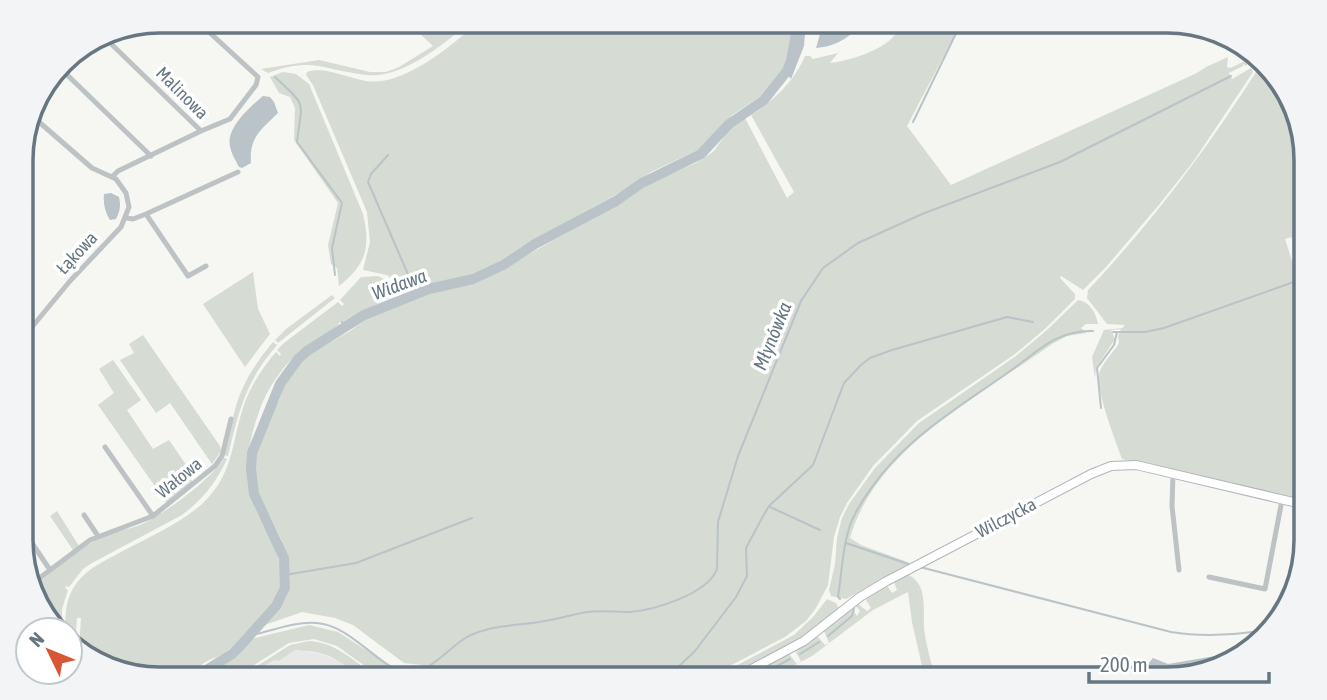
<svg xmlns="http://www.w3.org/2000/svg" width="1327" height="700" viewBox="0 0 1327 700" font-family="'Asap Condensed',sans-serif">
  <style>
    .built { fill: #e7e8e7 }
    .green { fill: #d6dbd3 }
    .water { fill: #b9c3c8 }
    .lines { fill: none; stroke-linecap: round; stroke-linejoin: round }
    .stream { stroke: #b9c3c8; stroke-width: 2 }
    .river { stroke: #b9c3c8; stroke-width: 10 }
    .secondary-casing { stroke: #b0b6ba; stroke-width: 10 }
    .street { stroke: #bdc2c5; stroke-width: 5 }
    .secondary { stroke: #fff; stroke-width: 8 }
    .labels { text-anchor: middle; stroke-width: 7; stroke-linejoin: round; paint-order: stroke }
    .street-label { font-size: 18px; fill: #677782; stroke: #fff }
    .water-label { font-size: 19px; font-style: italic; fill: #63777f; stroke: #fff }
    .rim { fill: none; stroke: #677782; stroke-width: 3.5 }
  </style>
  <rect width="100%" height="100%" fill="#f6f6f3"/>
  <path class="built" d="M295,650L322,654L350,667L366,679H243L274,660L279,661Z"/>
  <path class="green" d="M406,21H470C447,43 401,79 368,75C324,71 314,56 268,73L261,69L319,60L370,72H386L399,67L433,46Z
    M479,21H793L784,70L764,94L732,115L702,148L651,172L621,192L524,245L498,262L465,277L420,287L382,301L344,324L340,322C333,334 319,337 307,346C287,359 268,387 260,409C250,437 242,468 251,497C260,527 286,553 281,586C278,607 243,638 227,651C220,657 212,658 204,663C198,667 190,677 183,679C170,683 115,670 100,665C93,662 86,654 79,649L81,618H77L75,646L70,641V630H66C64,612 67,594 79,580C90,567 105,561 119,553C147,538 178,525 202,504C235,473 231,441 245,402C252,384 263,367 276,352L280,356L281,354L277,350L284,343L338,302L342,306L344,304L340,300L361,277L378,276L397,286L399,285L387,275L363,270L370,242L367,212L313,85L306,75L307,72C323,66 348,78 366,81C403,87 453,45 479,21Z
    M903,21H962L907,126L951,185L1197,73L1206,67L1228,57L1227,67L1230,68L1243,62L1249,53L1256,59L1245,66L1243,63V66L1229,73L1232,79L1251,68L1253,72L1193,162L1158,206L1106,267L1083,290L1061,276L1060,278L1075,294V299L1046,328L1015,354L917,421L873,466L847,503L840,517L834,537L828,585L816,608L806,621L785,637L705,679H383L337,646L314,639L289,643L232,679H200L226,662L251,639L309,625L338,632L405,675L424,674L430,670L422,665L404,663L353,625L335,618L302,612L265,625L283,603L289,591L290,578L281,539L258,492L254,474L255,459L269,416L279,401L284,385L303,358L350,331L366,319L438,291L482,280L513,263L622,202L652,182L696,163L713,152L730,129L745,118L787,198L794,192L751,115C774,100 794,82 805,56H810L813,59L838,53L830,63C849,61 881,51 894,36C898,33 900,26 903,21Z
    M1264,66L1282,82L1305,142V263L1300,262L1291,237L1285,239L1293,264L1302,275L1305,274L1306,501L1122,459C1116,441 1094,388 1100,371C1104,361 1114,352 1119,343L1118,336L1121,329L1111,330L1115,339L1096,368L1095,378L1092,357L1104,330L1122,328L1125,325L1107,324L1087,298L1088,290C1152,222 1208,148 1258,69Z
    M283,72L296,74L309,84L363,214C371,247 366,265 339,286L337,268L331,264L328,245L338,203L294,140L295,108L290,97L279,93L270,77Z
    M253,272L258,309L270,334L245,367L203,304Z
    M332,295L335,298L278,343L275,340L286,329Z
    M1078,300C1090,302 1096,313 1098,324H1086L1081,328L1086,333L1067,336L1052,344C980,396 876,447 850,538L861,545L910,563L846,599L831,596L829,590L835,564L837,538L842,518L849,504L875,468L919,423L1016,356L1047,330Z
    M143,335L220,446L221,451L212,464L170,403L156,413L120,360L134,353L129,344Z
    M273,342L277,345C246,380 238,413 228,456L224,455C229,439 231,422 236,406C243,382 257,361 273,342Z
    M113,360L141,400L127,410L153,449L169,440L193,475L191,484L166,502L98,405L114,393L99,369Z
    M224,458L227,459C216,483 202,500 182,515L92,563L83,569L69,587L66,586L65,588L68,590L62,609V630H56L49,624L50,618L47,616L38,583C57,568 77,550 99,538C111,531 127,530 140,525C163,515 212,479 224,458Z
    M57,511L79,546L73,550L50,516Z
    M907,574C931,585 921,614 925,635C927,649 932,664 935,679H925L912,622L908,592L873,610L812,656L769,679H742L789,654L797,664L801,661L796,653L797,650L817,636L825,645L829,643L824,631L852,609L857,616L860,611L855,605L858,604L867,611L871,608L866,600C869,594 881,588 888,587L892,593L897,590L894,582Z
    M827,599L836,603L839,609L803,637L726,679H711L794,635L814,616Z
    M309,641C336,642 357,663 378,679C357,679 343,660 323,654C314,651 304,651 295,650L279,661L274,660L243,679H237L290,645Z"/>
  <path class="water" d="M793,21H806L804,46L791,79L784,70Z
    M831,21H864C850,37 838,46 816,48L822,27Z
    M263,96L270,97L274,102L278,113C261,130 249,137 251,163L242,168L239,167C236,161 231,153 230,146C226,128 250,107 263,96Z
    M111,193L119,197C121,206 120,211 116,219L110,220C105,212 103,204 104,194Z
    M1215,656L1234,659L1176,679H1145L1148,664L1153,658L1168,664Z"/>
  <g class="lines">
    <path class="stream" d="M275,77C308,108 302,99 297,142L342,203L332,248L335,275
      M913,122L962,21
      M388,155L371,174L368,182L410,279
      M413,288L416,294
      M342,322L343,329
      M1113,332H1145L1164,328L1305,278
      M1101,408L1097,368L1114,345L1117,332
      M770,507L820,530
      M846,543L908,564
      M920,567L1171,632C1202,637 1235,635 1266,630
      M285,575L356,563L472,518
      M840,599L838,597C842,572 843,535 855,514C891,447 946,416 1006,374C1037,353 1054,330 1093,331
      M48,620L49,619
      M249,636C271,631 295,621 317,623C354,626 381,672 409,672C432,672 448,648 467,637C492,624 519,626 545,621C559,619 573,614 587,612C601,610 616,612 630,612C654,610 708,594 717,569L718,522L738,456L801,301L823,268L858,243L922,214L1060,162L1231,76
      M828,636L852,616L854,609
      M800,654L819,642
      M660,679L676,669L695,651L736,597L747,576L746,548L762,518L769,506L813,465L844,383L861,365L870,358L892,350L1007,317L1033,322
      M753,679L790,659"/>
    <path class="river" d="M192,679L232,654L242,644L276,606L285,588L284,558L254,494L251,469L252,453L280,384L298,359L307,351L364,315L429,289L473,279L503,265L535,244L616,201L642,183L701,154L729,124L764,100L787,71L791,61"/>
    <defs>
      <path id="secondary" d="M733,679L804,641L860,597L885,582L1091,474L1111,466L1136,465L1306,505"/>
    </defs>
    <use href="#secondary" class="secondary-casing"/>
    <path class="street" d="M197,21L258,77L256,85L230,119L201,131
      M102,35L201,131L118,171L113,176
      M59,67L151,156
      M146,214L188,276L206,266
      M127,218L133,219L146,214L238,172
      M22,339L70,281L121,227L129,207L126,193L116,179L92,168L31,115
      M1173,474L1172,506L1179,570
      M84,515L98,536
      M153,516L215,466L222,456L231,419
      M22,528L50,570
      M1209,577L1265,589L1282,500
      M33,583L90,540L153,516L105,447"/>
    <use href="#secondary" class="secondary"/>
  </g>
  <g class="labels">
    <g class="street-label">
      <text transform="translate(182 93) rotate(45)" y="6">Malinowa</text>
      <text transform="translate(77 253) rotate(-47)" y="6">Łąkowa</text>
      <text transform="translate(179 478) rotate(-39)" y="6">Wałowa</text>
      <text transform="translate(1006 518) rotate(-28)" y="6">Wilczycka</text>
    </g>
    <g class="water-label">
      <text transform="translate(399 284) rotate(-20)" y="7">Widawa</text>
      <text transform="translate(772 336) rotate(-68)" y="7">Młynówka</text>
    </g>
  </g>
  <path d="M0 0H1327V700H0ZM160 33H1167A127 127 0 0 1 1294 160V540A127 127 0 0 1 1167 667H160A127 127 0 0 1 33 540V160A127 127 0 0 1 160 33Z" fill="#f3f4f5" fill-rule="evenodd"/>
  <path class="rim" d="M160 33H1167A127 127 0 0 1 1294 160V540A127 127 0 0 1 1167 667H160A127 127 0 0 1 33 540V160A127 127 0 0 1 160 33Z"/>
  <g transform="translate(49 651) rotate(313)"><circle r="33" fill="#ffffff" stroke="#c2c9cd" stroke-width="2"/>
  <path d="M0-5L12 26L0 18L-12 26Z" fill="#d75633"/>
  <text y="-10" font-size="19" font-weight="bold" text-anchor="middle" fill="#677782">N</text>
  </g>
  <path d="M1089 672v10h180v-10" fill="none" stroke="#677782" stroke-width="3.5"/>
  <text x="1100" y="672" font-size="21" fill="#677782" stroke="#ffffff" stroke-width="5" paint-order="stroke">200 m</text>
</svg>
